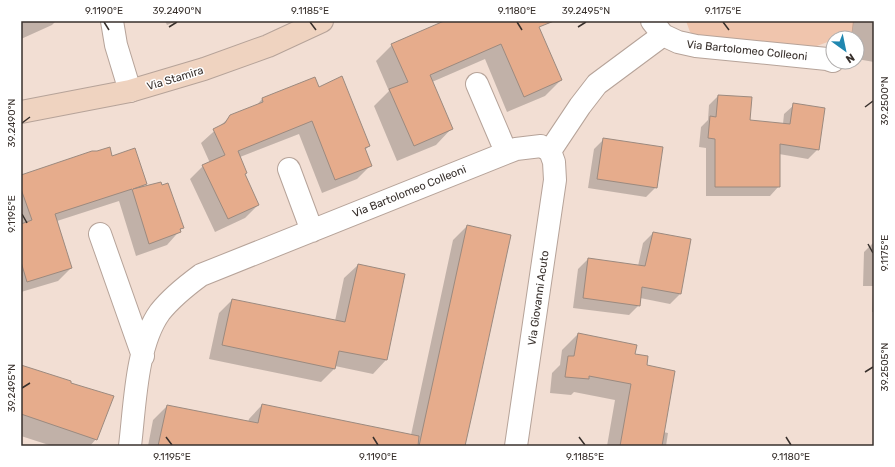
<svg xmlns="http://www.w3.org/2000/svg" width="895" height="467" viewBox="0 0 895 467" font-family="Rubik,sans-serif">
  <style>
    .green { fill: #f0c5ad }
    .shadow { fill: #0003 }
    .building { fill: #e6ac8c; stroke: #9c8a7f }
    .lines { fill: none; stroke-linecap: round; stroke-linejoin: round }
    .street-casing { stroke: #b6a399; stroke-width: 24 }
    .secondary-casing { stroke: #b6a399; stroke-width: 24 }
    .street { stroke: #fff; stroke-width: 22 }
    .secondary { stroke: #efd3c0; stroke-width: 22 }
    .ticks { fill: none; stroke: #38302c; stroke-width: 1.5 }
    .labels { text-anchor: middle; stroke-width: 3; stroke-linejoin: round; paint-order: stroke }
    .street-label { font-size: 11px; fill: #38302c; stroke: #fff }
    .neatline { fill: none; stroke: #38302c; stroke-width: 1.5 }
    .ticks-label { font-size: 10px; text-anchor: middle; fill: #38302c }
  </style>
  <rect width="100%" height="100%" fill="#f2ded3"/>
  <path class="green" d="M686,21H854L852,33L839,38H833V40L806,50L699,39L690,32Z"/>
  <path class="shadow" d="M21,21H56L52,25L21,39Z
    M165,21H177L167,25Z
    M447,21H514L561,80L545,96L507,112L485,59L432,82L452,128L436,145L397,161L374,106L389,91L376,61L392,45Z
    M853,21H874V62L857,59V38H851Z
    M318,88L369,146L364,151L370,166L357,179L322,193L299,134L240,157L244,175L258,205L245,218L215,232L190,179L203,166L210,163L201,143L231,116L256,106L262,99Z
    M718,96L749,121L783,124L784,114L794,105L818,149L808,159L779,154V186L770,196H706V148L699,147L701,127L708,120L709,105Z
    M604,139L656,187L646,197L588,188L594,149Z
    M112,157L146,184L142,187L183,227L167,245L136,256L119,201L57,221L71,268L58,281L21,292V176Z
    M467,226L464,446H148L153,420L167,406L248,422L249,419L262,405L411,435L453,240Z
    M653,233L680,294L670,304L640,298L639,305L629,315L573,308L578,269L588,259L638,266L643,243Z
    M874,242V312H872L873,286H863L864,252Z
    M358,265L404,274L386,360L373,374L335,366L334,369L321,382L209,359L219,313L232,300L335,321L344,278Z
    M578,334L633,355L646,366L663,432L668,433L666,446H607L615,400L574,392L571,395L550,393L552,373L560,365L562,350Z
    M21,366L96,439L90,446H52L21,436Z"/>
  <path class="building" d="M444,21H554L539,27L562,80L524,97L501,44L430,75L453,129L414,146L389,89L408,82L391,44Z
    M342,76L370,146L365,148L372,166L335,180L312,121L238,151L247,173L245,174L259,205L228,219L202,165L225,155L213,129L225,123L230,115L263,102L262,98L315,77L319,87Z
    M718,95L752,97L750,120L790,124L793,103L825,108L819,150L780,144V187H715V139L708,138L710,116L716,117Z
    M603,138L663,147L657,188L597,179Z
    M110,147L112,156L135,148L147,184L133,189L161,182L162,185L168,183L184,228L180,229L181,232L149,244L132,189L55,214L72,268L27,282L21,262V224L32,220L21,189V175L92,151H97Z
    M467,225L511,235L476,397L465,446H419Z
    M653,232L691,239L681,294L642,287L640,306L583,298L588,258L645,266Z
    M358,264L405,274L387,360L339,351L335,369L222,345L232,299L345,322Z
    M578,333L637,345L635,354L648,356L647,365L675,371L662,446H620L631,384L589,376V379L565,377L568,356H574Z
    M21,365L71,381V383L114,396L97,440L21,414Z
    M262,404L419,436L418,446H158L167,405L258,423Z"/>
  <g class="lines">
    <defs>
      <path id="street" d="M112,21L116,45L130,91
        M652,21L663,35L678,42L696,46L827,59L833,61
        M477,84L506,152
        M550,151L580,106L597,84L663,35
        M289,169L312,231
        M100,234L143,356
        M130,446C135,405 136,345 160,312C172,297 186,286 201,275L516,149L541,146L550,151
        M516,446L555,180L554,162L550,151"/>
      <path id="secondary" d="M21,112L130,91L204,69L268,46L322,21"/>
    </defs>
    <use href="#street" class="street-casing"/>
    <use href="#secondary" class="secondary-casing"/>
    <use href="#street" class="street"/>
    <use href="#secondary" class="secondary"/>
  </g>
  <path class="ticks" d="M104,22L109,30M310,22L316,30M517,22L522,30M723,22L729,30M169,27L177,22M578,27L586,22M865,107L873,101M22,123L30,117M22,214L27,223M868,244L873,253M865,372L873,367M22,388L30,383M166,437L172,445M373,437L378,445M579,437L585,445M786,437L791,445"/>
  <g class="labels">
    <g class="street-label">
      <text transform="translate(747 50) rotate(6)" y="4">Via Bartolomeo Colleoni</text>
      <text transform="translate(175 78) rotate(-17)" y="4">Via Stamira</text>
      <text transform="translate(409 191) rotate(-22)" y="4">Via Bartolomeo Colleoni</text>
      <text transform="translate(538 298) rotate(-82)" y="4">Via Giovanni Acuto</text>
    </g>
  </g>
  <rect width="895" height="467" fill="none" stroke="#ffffff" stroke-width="44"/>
  <g transform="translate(845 50) rotate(147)"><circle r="19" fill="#ffffff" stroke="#afacab"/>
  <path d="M0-3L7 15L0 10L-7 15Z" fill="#2087b0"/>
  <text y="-6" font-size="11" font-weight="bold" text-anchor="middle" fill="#38302c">N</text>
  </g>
  <rect x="22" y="22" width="851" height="423" class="neatline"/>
  <g class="ticks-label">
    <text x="104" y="14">9.1190°E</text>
    <text x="177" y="14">39.2490°N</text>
    <text x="310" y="14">9.1185°E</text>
    <text x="517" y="14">9.1180°E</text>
    <text x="586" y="14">39.2495°N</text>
    <text x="723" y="14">9.1175°E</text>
    <text transform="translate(884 101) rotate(-90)" y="4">39.2500°N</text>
    <text transform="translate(11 123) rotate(-90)" y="4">39.2490°N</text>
    <text transform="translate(11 214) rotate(-90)" y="4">9.1195°E</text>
    <text transform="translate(884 253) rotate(-90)" y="4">9.1175°E</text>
    <text transform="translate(884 367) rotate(-90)" y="4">39.2505°N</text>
    <text transform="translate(11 388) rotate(-90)" y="4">39.2495°N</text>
    <text x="172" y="460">9.1195°E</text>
    <text x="378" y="460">9.1190°E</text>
    <text x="585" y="460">9.1185°E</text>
    <text x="791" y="460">9.1180°E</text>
  </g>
</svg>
